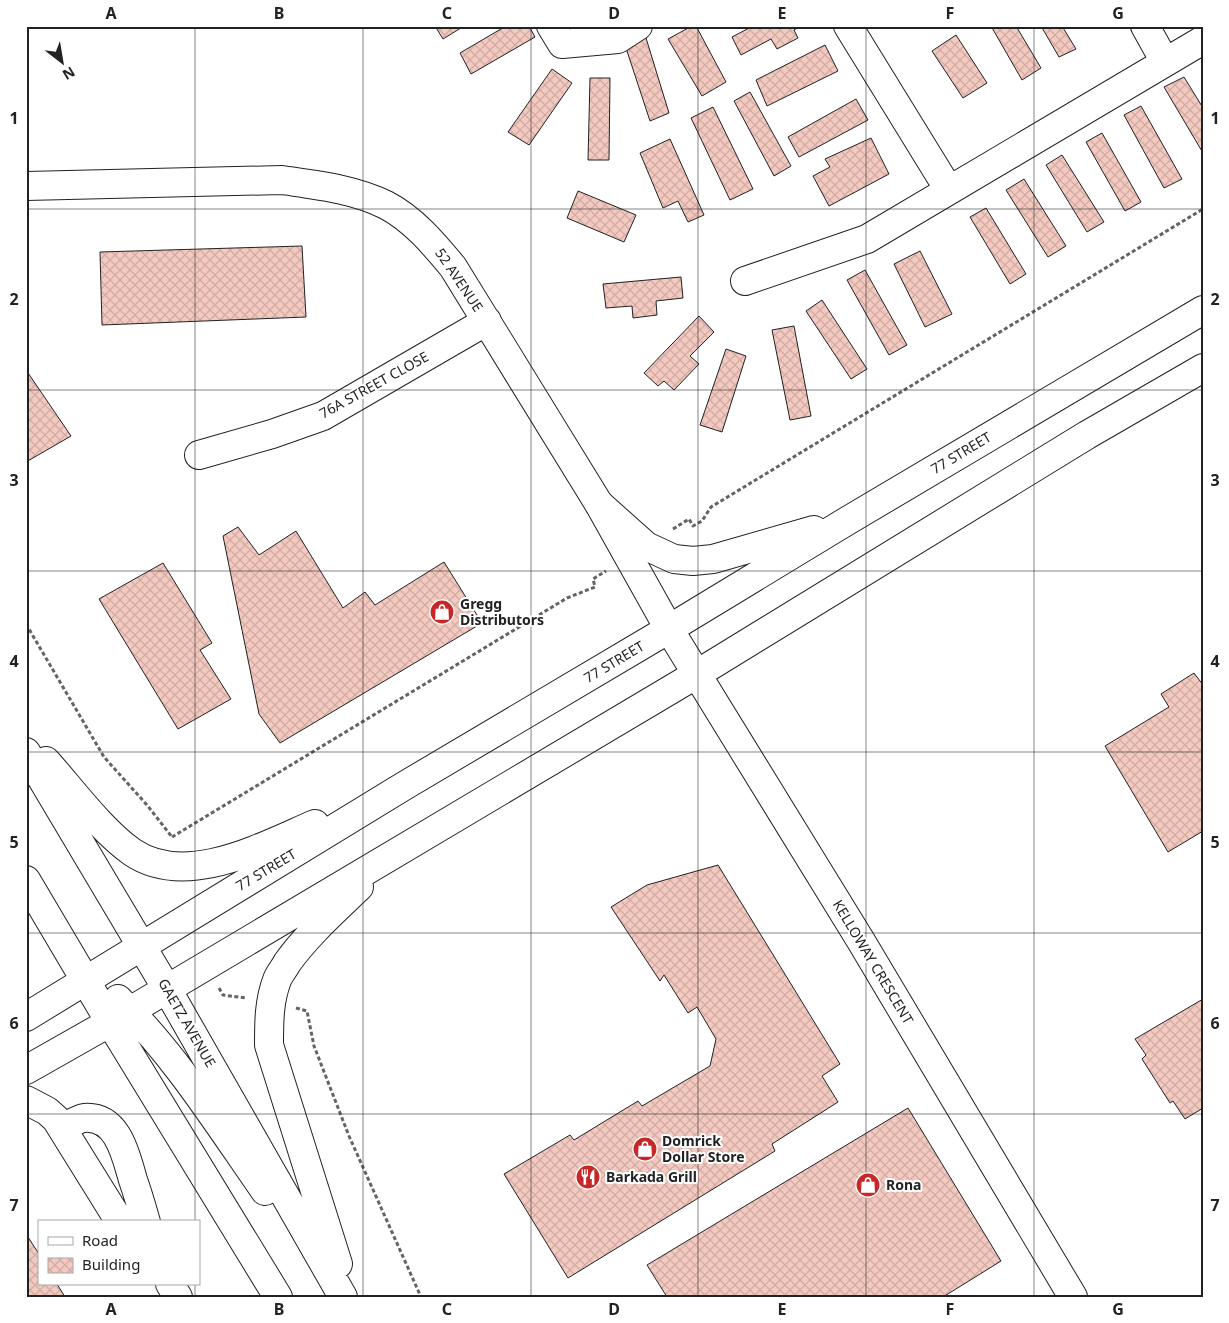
<svg xmlns="http://www.w3.org/2000/svg" width="1229" height="1323" viewBox="0 0 1229 1323" font-family="'Noto Sans',sans-serif">
  <style>
    .building { fill: url(#building-cross-hatch); stroke: #222 }
    .lines { fill: none; stroke-linecap: round; stroke-linejoin: round }
    .minor-casing { stroke: #222; stroke-width: 30 }
    .major-casing { stroke: #222; stroke-width: 30 }
    .path { stroke: #646464; stroke-width: 3; stroke-dasharray: 4 2.5; stroke-linecap: butt }
    .minor { stroke: #fff; stroke-width: 28 }
    .major { stroke: #fff; stroke-width: 28 }
    .grid { fill: none; stroke: #222; stroke-width: 1; stroke-opacity: 0.55 }
    .labels { text-anchor: middle; stroke-width: 4; stroke-linejoin: round; paint-order: stroke }
    .street-label { font-size: 14px; fill: #222; stroke: #fff }
    .poi-label { font-size: 14px; font-weight: bold; fill: #222; stroke: #fff; text-anchor: start }
    .neatline { fill: none; stroke: #222; stroke-width: 2 }
    .grid-label { font-size: 16px; text-anchor: middle; font-weight: bold; fill: #222 }
  </style>
  <defs>
    <pattern id="building-cross-hatch" width="8" height="8" patternUnits="userSpaceOnUse" patternTransform="scale(1.25)"><rect width="8" height="8" fill="#f3c9c0"/><path d="M0 0l8 8M0 8l8-8" fill="none" stroke="#d0aca5"/></pattern>
  </defs>
  <rect width="100%" height="100%" fill="#fff"/>
  <path class="building" d="M435,26H464L443,39Z
    M506,26H529L535,37L471,74L460,53Z
    M692,26H696L726,82L702,96L668,39Z
    M753,26H801L794,30L798,38L777,49L771,39L741,55L732,37Z
    M991,26H1016L1041,68L1022,80Z
    M1041,26H1062L1076,49L1059,57Z
    M956,35L987,83L963,98L932,51Z
    M646,38L669,113L650,121L625,45Z
    M825,45L838,71L767,106L756,80Z
    M552,69L572,83L529,145L508,132Z
    M1184,77L1203,108V153L1164,87Z
    M590,78H610L609,160H588Z
    M750,92L791,166L774,176L734,101Z
    M856,99L868,120L799,157L788,137Z
    M1141,106L1182,179L1164,188L1124,115Z
    M713,107L753,189L730,200L691,118Z
    M1102,133L1141,202L1125,211L1086,142Z
    M871,138L889,174L829,206L813,176L830,167L825,159Z
    M670,139L704,215L688,222L678,201L663,208L640,153Z
    M1062,155L1104,222L1087,232L1046,165Z
    M1024,179L1066,246L1048,257L1006,190Z
    M578,191L636,215L624,242L567,218Z
    M986,208L1026,274L1010,284L970,217Z
    M302,246L306,317L102,325L100,252Z
    M920,251L952,314L925,327L894,264Z
    M865,270L907,345L889,355L847,280Z
    M681,277L683,298L656,301L657,315L633,318L632,306L606,308L603,284Z
    M822,300L867,369L851,379L806,311Z
    M699,316L714,332L690,356L699,364L674,390L664,381L658,386L644,373Z
    M794,326L811,416L790,420L772,330Z
    M726,349L746,356L722,432L700,425Z
    M26,370L71,436L26,462Z
    M238,527L259,555L296,531L343,608L365,592L375,605L444,562L482,623L280,743L259,714L223,536Z
    M163,563L212,643L200,650L231,699L178,729L99,599Z
    M1194,673L1203,685V831L1168,852L1105,746L1169,707L1161,694Z
    M718,865L840,1064L822,1076L838,1102L772,1144L775,1151L568,1278L504,1174L570,1135L574,1140L638,1101L642,1106L710,1066L716,1039L697,1007L688,1013L664,975L660,981L611,907L647,885Z
    M1203,999V1108L1185,1119L1173,1101L1170,1103L1142,1059L1146,1055L1135,1039Z
    M908,1108L1001,1261L943,1297H667L647,1265Z
    M26,1234L39,1254V1284H57L65,1297H26Z"/>
  <g class="lines">
    <defs>
      <path id="minor" d="M551,26L562,44L618,39L638,26
        M848,26L949,190
        M1145,26L1165,62
        M26,186L282,180C316,185 354,189 386,205C413,219 434,244 453,267L599,504L669,629L861,941L1073,1297
        M745,281L867,239L1203,40
        M199,455L272,434L323,416L487,321
        M26,1100L47,1111L56,1119L120,1222
        M63,1128C70,1125 77,1119 84,1118C118,1115 126,1156 133,1180C138,1194 142,1208 146,1222
        M170,1284L178,1297"/>
      <path id="major" d="M599,504L646,546L674,559L693,561L713,559L814,530
        M26,752L167,989L343,1297
        M46,761C72,790 101,830 132,852C186,889 263,846 315,824
        M26,880L110,1022L278,1297
        M118,999C175,1055 219,1125 265,1191
        M26,1017L404,786L669,629L847,521L1203,310
        M26,1070L130,1011L697,674L1087,435L1203,368
        M338,1264L269,1045C269,1022 269,1001 277,980C279,974 284,969 287,963C307,935 334,911 359,887"/>
    </defs>
    <use href="#minor" class="minor-casing"/>
    <use href="#major" class="major-casing"/>
    <path class="path" d="M673,529L689,519L693,526L702,521L711,507L1203,209
      M26,624L104,757L147,805L172,837
      M172,837L567,598L595,587L593,579L606,571
      M219,988L223,995L246,998
      M296,1008L307,1011L314,1046L349,1136L421,1297"/>
    <use href="#minor" class="minor"/>
    <use href="#major" class="major"/>
  </g>
  <path class="grid" d="M195,26V1222M363,26V1297M531,26V1297M698,26V1297M866,26V1297M1034,26V1297M26,209H1203M26,390H1203M26,571H1203M26,752H1203M26,933H1203M26,1114H1203M195,1284V1297"/>
  <defs>
    <symbol id="shop-disc" viewBox="-11 -11 22 22"><circle r="9.5" fill="#c62828" stroke="#fff"/><path d="M-5-2.5h2.3a2.7 3.5 0 0 1 5.4 0H5L5.5 6h-11ZM-1.5-2.5h3a1.5 2.3 0 0 0-3 0Z" fill="#fff"/></symbol>
    <symbol id="restaurant-disc" viewBox="-11 -11 22 22"><circle r="9.5" fill="#c62828" stroke="#fff"/><path d="M-5-6h1v4h1v-4h1v4h1v-4h1v5L-1.5 .5V6h-2V.5L-5-1ZM5-6V6H3V1.5H1.5Q1.5-4 5-6Z" fill="#fff"/></symbol>
  </defs>
  <g fill-rule="evenodd">
    <use href="#shop-disc" x="428" y="598" width="28" height="28"/>
    <use href="#shop-disc" x="631" y="1135" width="28" height="28"/>
    <use href="#restaurant-disc" x="574" y="1163" width="28" height="28"/>
    <use href="#shop-disc" x="854" y="1171" width="28" height="28"/>
  </g>
  <g class="labels">
    <g class="street-label">
      <text transform="translate(459 280) rotate(56)" y="5">52 AVENUE</text>
      <text transform="translate(374 385) rotate(-29)" y="5">76A STREET CLOSE</text>
      <text transform="translate(961 453) rotate(-31)" y="5">77 STREET</text>
      <text transform="translate(614 662) rotate(-31)" y="5">77 STREET</text>
      <text transform="translate(266 870) rotate(-31)" y="5">77 STREET</text>
      <text transform="translate(873 962) rotate(59)" y="5">KELLOWAY CRESCENT</text>
      <text transform="translate(187 1023) rotate(60)" y="5">GAETZ AVENUE</text>
    </g>
    <g class="poi-label">
      <text x="460" y="609">Gregg<tspan x="460" dy="16">Distributors</tspan></text>
      <text x="662" y="1146">Domrick<tspan x="662" dy="16">Dollar Store</tspan></text>
      <text x="606" y="1182">Barkada Grill</text>
      <text x="886" y="1190">Rona</text>
    </g>
  </g>
  <rect width="1229" height="1323" fill="none" stroke="#ffffff" stroke-width="55"/>
  <rect x="38" y="1220" width="162" height="65" fill="#ffffff" stroke="#a7a7a7"/>
  <rect x="48" y="1237" width="25" height="8" fill="#ffffff" stroke="#a7a7a7"/>
  <text x="82" y="1246" font-size="15" fill="#222222">Road</text>
  <rect x="48" y="1258" width="25" height="15" fill="url(#building-cross-hatch)" stroke="#a7a7a7"/>
  <text x="82" y="1270" font-size="15" fill="#222222">Building</text>
  <g transform="translate(62 62) rotate(149)" stroke="#ffffff" stroke-width="4" paint-order="stroke">
  <path d="M0-4L9 19L0 12L-9 19Z" fill="#222222"/>
  <text y="-8" font-size="14" font-weight="bold" text-anchor="middle" fill="#222222">N</text>
  </g>
  <rect x="28" y="28" width="1174" height="1268" class="neatline"/>
  <g class="grid-label">
    <text x="111" y="19">A</text>
    <text x="279" y="19">B</text>
    <text x="447" y="19">C</text>
    <text x="614" y="19">D</text>
    <text x="782" y="19">E</text>
    <text x="950" y="19">F</text>
    <text x="1118" y="19">G</text>
    <text x="14" y="124">1</text>
    <text x="1215" y="124">1</text>
    <text x="14" y="305">2</text>
    <text x="1215" y="305">2</text>
    <text x="14" y="486">3</text>
    <text x="1215" y="486">3</text>
    <text x="14" y="667">4</text>
    <text x="1215" y="667">4</text>
    <text x="14" y="848">5</text>
    <text x="1215" y="848">5</text>
    <text x="14" y="1029">6</text>
    <text x="1215" y="1029">6</text>
    <text x="14" y="1211">7</text>
    <text x="1215" y="1211">7</text>
    <text x="111" y="1315">A</text>
    <text x="279" y="1315">B</text>
    <text x="447" y="1315">C</text>
    <text x="614" y="1315">D</text>
    <text x="782" y="1315">E</text>
    <text x="950" y="1315">F</text>
    <text x="1118" y="1315">G</text>
  </g>
</svg>
